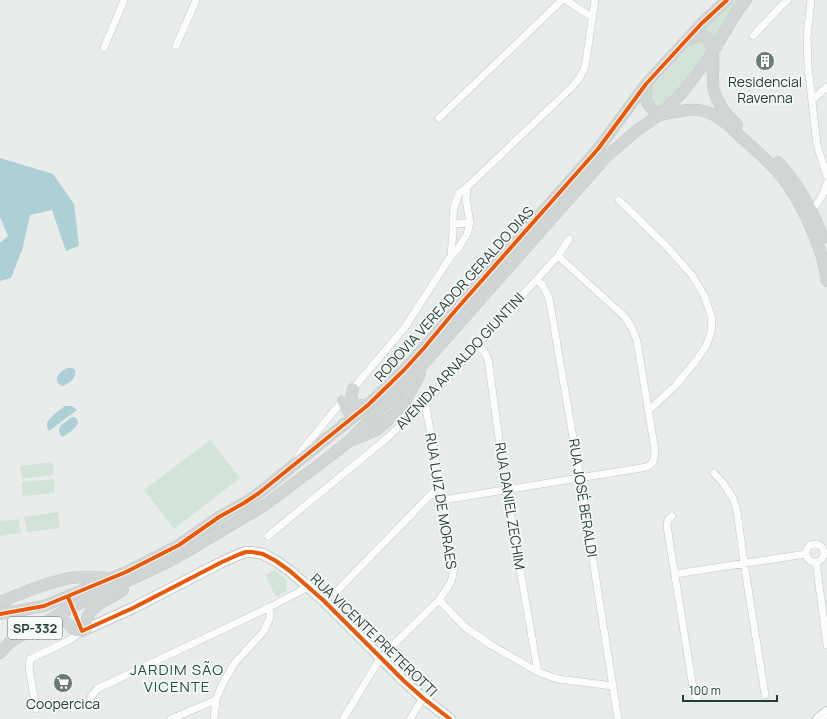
<svg xmlns="http://www.w3.org/2000/svg" width="827" height="719" viewBox="0 0 827 719" font-family="Manrope,sans-serif">
  <style>
    .green { fill: #d3e3d8 }
    .water { fill: #adcfd6 }
    .lines { fill: none; stroke-linecap: round; stroke-linejoin: round }
    .street-casing { stroke: #c5c9c7; stroke-width: 8 }
    .secondary-casing { stroke: #c5cac8; stroke-width: 12 }
    .primary-casing { stroke: #c3cac9; stroke-width: 12 }
    .street { stroke: #fcfcfc; stroke-width: 7 }
    .secondary { stroke: #fcfcfc; stroke-width: 10 }
    .primary { stroke: #d0d6d5; stroke-width: 11 }
    .cycleway-casing { stroke: #f6faf8; stroke-width: 6 }
    .cycleway { stroke: #e8590c; stroke-width: 4 }
    .labels { text-anchor: middle; stroke-width: 3.5; stroke-linejoin: round; paint-order: stroke }
    .shield { fill: #f6faf8; stroke: #647672; stroke-width: 1 }
    .shield-label { font-size: 13px; font-weight: bold; fill: #263e39 }
    .poi-label { font-size: 14px; fill: #263e39; stroke: #f6faf8 }
    .street-label { font-size: 14px; fill: #263e39; stroke: #f6faf8 }
    .neighbourhood-label { font-size: 15px; letter-spacing: 1px; fill: #244f46; stroke: #f6faf8 }
  </style>
  <rect width="100%" height="100%" fill="#e8ecea"/>
  <path class="green" d="M733,0H741L716,43L701,31Z
    M698,39L706,43L707,51L684,79L682,88L659,109L653,106L647,93L693,42Z
    M210,440L240,478L174,529L144,490Z
    M52,462L54,475L22,479L20,466Z
    M54,479L55,493L23,496L22,482Z
    M58,512L60,528L27,532L24,517Z
    M19,519L21,533L0,536V521Z
    M274,570L287,580L286,591L276,597L265,575Z"/>
  <path class="water" d="M0,158L53,174L74,204L79,246L66,251L52,210L30,215L23,247L11,278L0,281V243L8,236L0,217Z
    M68,368H72L75,370C77,378 69,384 62,386C51,380 60,371 68,368Z
    M65,406H72L77,410L49,431C49,431 47,426 47,425C46,419 60,410 65,406Z
    M72,417H74L77,419L78,423C75,429 68,434 62,437C54,427 64,423 72,417Z"/>
  <g class="lines">
    <defs>
      <path id="street" d="M566,0L593,18
        M811,0L807,37L808,66L817,145L827,176
        M753,36L782,5L788,0
        M176,46L196,0
        M104,48L124,0
        M812,100L827,87
        M439,118L562,0
        M619,200L667,247L692,275L704,295L712,318L711,333L706,346L695,362L675,386L648,411
        M808,211C819,205 824,194 827,182
        M453,224L470,223
        M451,256L453,231V216L454,207L459,193L467,187L572,87L580,77L585,67L595,0
        M537,280L543,286L549,298L580,478L618,719
        M477,345L484,351L488,359L506,489L538,672
        M351,391L405,327L451,256L458,249L467,234L470,223L466,199L467,187
        M296,460L302,450L344,399
        M714,473L723,483L733,498L737,511L744,563L765,695
        M443,500L647,467C655,462 654,460 655,451L637,341L632,328L625,317L558,256
        M672,516L668,520L667,526L694,694L698,699
        M268,536L387,438L425,403L477,345L558,256L569,239
        M806 553a9 9 0 1 1 18 0a9 9 0 1 1-18 0Z
        M816,562L827,645
        M675,574L806,554
        M335,593L440,485
        M439,600L465,627L491,645L538,672L558,679L613,686
        M390,648L439,600L451,582L454,569L443,500L425,403
        M91,697L97,689L270,607L308,587
        M36,709L29,667L30,659L70,640L82,631
        M171,719L216,700
        M214,719L216,700L221,687L234,664L264,631L270,617V607
        M343,719L381,657
        M410,719L423,698"/>
      <path id="secondary" d="M82,631L133,608L222,562L240,554L246,552H252L263,554L276,561L290,571L323,600L404,681L423,698L450,719
        M818,719L827,712"/>
      <path id="primary" d="M687,40L696,36L703,35C720,45 710,74 714,91C718,105 727,116 737,125
        M646,84C645,100 646,106 659,115C673,113 690,107 704,111C719,115 730,127 741,137C753,148 766,159 777,171C797,195 811,224 821,254C824,263 825,272 827,281
        M778,162C798,184 813,210 823,238
        M353,389C349,404 353,406 368,405
        M343,401L352,418
        M351,440L365,435L378,429L390,418L405,402L420,374
        M0,602C23,593 47,582 71,578C84,576 97,577 109,578
        M9,611C18,620 21,626 17,638
        M0,614L44,606L126,572L179,545L219,517L244,503L259,493L352,418L368,405L404,370L424,348L454,312L598,149L646,84L701,24L727,0
        M48,625L57,622L62,621L67,623L75,630L82,631
        M87,628C82,607 109,600 123,590
        M0,653L9,643L17,638L72,607L168,562L184,553L265,505L333,454L349,441L411,378L606,157L636,131L659,115L682,93L713,52L738,10L746,0"/>
    </defs>
    <use href="#street" class="street-casing"/>
    <use href="#secondary" class="secondary-casing"/>
    <use href="#primary" class="primary-casing"/>
    <use href="#street" class="street"/>
    <use href="#secondary" class="secondary"/>
    <use href="#primary" class="primary"/>
    <defs>
      <path id="cycleway" d="M68,597L82,631L133,608L222,562L240,554L246,552H252L263,554L276,561L290,571L323,600L404,681L423,698L450,719
        M0,614L44,606L126,572L179,545L219,517L244,503L259,493L352,418L368,405L404,370L424,348L454,312L598,149L646,84L701,24L727,0"/>
    </defs>
    <use href="#cycleway" class="cycleway-casing"/>
    <use href="#cycleway" class="cycleway"/>
  </g>
  <defs>
    <symbol id="building-disc" viewBox="-11 -11 22 22"><circle r="9.5" fill="#6a7b77" stroke="#f6faf8"/><path d="M-4-6H4V6H1V3H-1V6H-4ZM-2.5-4.3h1.7v1.8h-1.7ZM.8-4.3h1.7v1.8H.8ZM-2.5-1h1.7V.8h-1.7ZM.8-1h1.7V.8H.8Z" fill="#fff"/></symbol>
    <symbol id="supermarket-disc" viewBox="-11 -11 22 22"><circle r="9.5" fill="#6a7b77" stroke="#f6faf8"/><path d="M-6-5.5h2.5l.6 2H6L4.5 2H-2.5L-4.4-4H-6ZM-1.5 3.2a1.3 1.3 0 1 0 .1 0ZM3 3.2a1.3 1.3 0 1 0 .1 0Z" fill="#fff"/></symbol>
  </defs>
  <g fill-rule="evenodd">
    <use href="#building-disc" x="754" y="50" width="22" height="22"/>
    <use href="#supermarket-disc" x="52" y="672" width="22" height="22"/>
  </g>
  <g class="labels">
    <rect class="shield" x="8" y="617" width="54" height="22" rx="3"/>
    <g class="shield-label">
      <text x="35" y="633">SP-332</text>
    </g>
    <g class="poi-label">
      <text x="765" y="87">Residencial<tspan x="765" dy="16">Ravenna</tspan></text>
      <text x="63" y="709">Coopercica</text>
    </g>
    <g class="street-label">
      <text transform="translate(454 294) rotate(-48)" y="5">RODOVIA VEREADOR GERALDO DIAS</text>
      <text transform="translate(460 361) rotate(-47)" y="5">AVENIDA ARNALDO GIUNTINI</text>
      <text transform="translate(583 498) rotate(81)" y="5">RUA JOSÉ BERALDI</text>
      <text transform="translate(441 501) rotate(81)" y="5">RUA LUIZ DE MORAES</text>
      <text transform="translate(510 506) rotate(81)" y="5">RUA DANIEL ZECHIM</text>
      <text transform="translate(374 635) rotate(44)" y="5">RUA VICENTE PRETEROTTI</text>
    </g>
    <g class="neighbourhood-label">
      <text x="177" y="675">JARDIM SÃO<tspan x="177" dy="17">VICENTE</tspan></text>
    </g>
  </g>
  <path d="M683 695v6h94v-6" fill="none" stroke="#263e39" stroke-width="2"/>
  <text x="689" y="695" font-size="12" fill="#263e39" stroke="#f6faf8" stroke-width="3" paint-order="stroke">100 m</text>
</svg>
